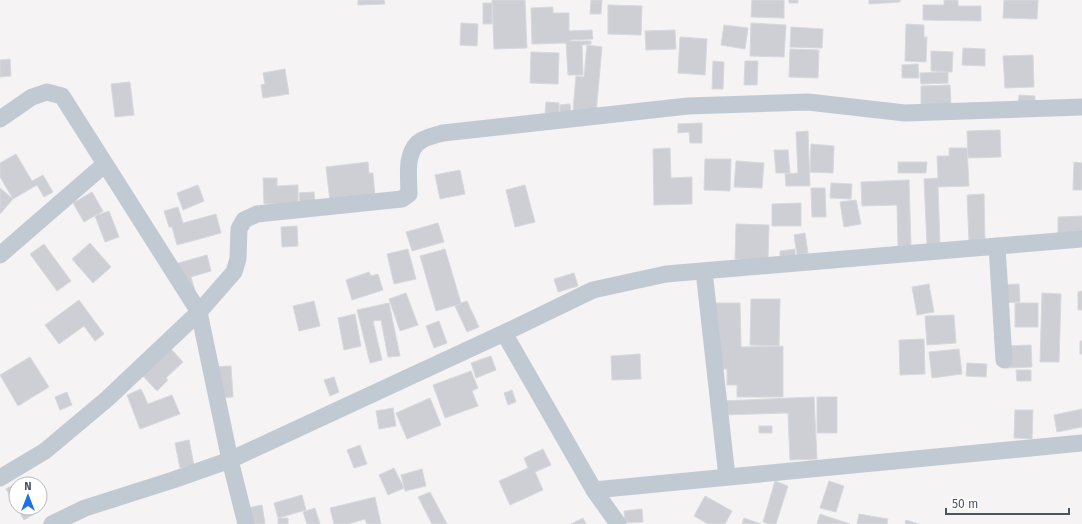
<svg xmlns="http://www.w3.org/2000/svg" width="1082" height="524" viewBox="0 0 1082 524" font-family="'Fira Sans',sans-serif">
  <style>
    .building { fill: #cdcfd5; stroke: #d7d9de }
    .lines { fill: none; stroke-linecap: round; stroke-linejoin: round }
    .street { stroke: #c1cad2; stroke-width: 17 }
  </style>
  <rect width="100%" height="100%" fill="#f5f3f3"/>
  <path class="building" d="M358,0H384L385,4L358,5Z
    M492,0H525L527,48L494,49Z
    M591,0H602L601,14H590Z
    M752,0H784V18L751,17Z
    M789,0H798V3H789Z
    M869,0H900V2L869,4Z
    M944,0H958V6H981V21L923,20V5H944Z
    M1004,0H1038L1037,19L1003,18Z
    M483,3H492V24H483Z
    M608,5L642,6L641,35L608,34Z
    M553,7V13H569V31L592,30L593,39L570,40V41H591V44L582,45L583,75H568L566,43L532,44L531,8Z
    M461,23L478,24L477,46L460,45Z
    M751,23L786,25L784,57L750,56Z
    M906,24L924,25V37H927L926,62L905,61Z
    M724,25L748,28L745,49L721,45Z
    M791,27L823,29L822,48L790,47Z
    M675,30L676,49L646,50L645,31Z
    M680,37L707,39L705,75L678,73Z
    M587,45L602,47L596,113L573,110L576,76L584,77Z
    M963,48L985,49V66L962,65Z
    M790,49L819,50L818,78L789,77Z
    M931,51L953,52L952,72L931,71Z
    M531,52L559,53L558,84L530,83Z
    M1033,55L1034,87L1005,88L1003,56Z
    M10,59L11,76L0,77V60Z
    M713,61L724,62L723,89H712Z
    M745,61H758L757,85H744Z
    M918,64L919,78H902V65Z
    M285,69L289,94L263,98L261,85L265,84L263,73Z
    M948,72V83L921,84L920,73Z
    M130,82L134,115L115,117L111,84Z
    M950,85L951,105L921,106V86Z
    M1019,95L1035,96V107L1018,106Z
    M546,102L559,103V114L545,113Z
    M570,104L571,116H560V105Z
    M702,123V143H690L689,132L678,133V124Z
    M1000,130L1001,157L968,158L967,131Z
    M808,131L810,186H786L785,174L798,173L796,132Z
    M811,144L834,146L833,173L810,172Z
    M670,148L671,178L692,177V204L654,205L653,149Z
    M949,148H967L969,186L938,187L940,244L927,245L924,179L938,178L937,156H949Z
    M774,150H788L790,173H776Z
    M16,154L32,181L43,175L53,192L44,197L37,185L13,199L0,177V163Z
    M705,159H731L730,191L704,190Z
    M736,161L764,163L762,188L734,187Z
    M368,162L369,173H373L375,197L330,201L326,167Z
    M898,162H927L926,173H898Z
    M1074,162L1082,163V190H1073Z
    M460,170L465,194L440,199L435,175Z
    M263,178H277V186L298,185V203L264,204Z
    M909,180L911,246H898L897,205L862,206L861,182Z
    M831,183L852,184L851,199L830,198Z
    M198,185L204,201L183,210L177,193Z
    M525,185L535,222L515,227L506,190Z
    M0,188L13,199L0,214Z
    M811,188H825L826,217H812Z
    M92,192L103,211L84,222L73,203Z
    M314,192L315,202L300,203L299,193Z
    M984,194L985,242H969L967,195Z
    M856,200L861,224L844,227L840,202Z
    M801,203V226H772V204Z
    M178,207L183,223L216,214L221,233L177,245L172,227H169L164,211Z
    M109,211L119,237L105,242L95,216Z
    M1082,216V234L1058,235V217Z
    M438,223L444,242L412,251L406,232Z
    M736,224L769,225L768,260L735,259Z
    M297,226L298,246L282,247L281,227Z
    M805,233L808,253L797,255L794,235Z
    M90,243L111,267L93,283L72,259Z
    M44,244L71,281L57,291L30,254Z
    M408,249L416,279L394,284L387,254Z
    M445,249L461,303L467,301L479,327L467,332L455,306L460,304L436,311L420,256Z
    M795,249V258L780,259V251Z
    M207,255L211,271L191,277L196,294L175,264Z
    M369,272L371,276L378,274L383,290L352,300L346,280Z
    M574,273L578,286L558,292L554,279Z
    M929,284L934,312L917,315L912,287Z
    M1019,284L1020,302L1000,303L999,285Z
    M1082,291V310H1078V292Z
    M406,293L418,325L400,331L389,299Z
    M1042,293L1061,294L1059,362H1040Z
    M751,299H780L779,346L750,345Z
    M79,300L104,334L95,341L84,326L59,344L45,325Z
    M314,301L320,326L299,331L293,306Z
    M389,303L400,356L388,357L381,320L373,321L382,360L370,363L357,310Z
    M715,303H740L741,347L783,346V397H737V385H727V369H716Z
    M1015,303H1038V327H1015Z
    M355,314L361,346L344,350L338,318Z
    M954,315L956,343L927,345L925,316Z
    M439,321L447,343L434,348L426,326Z
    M924,339L925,374L900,375L899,340Z
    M1080,341H1082V354H1080Z
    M1031,345L1032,367L1006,368L1005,346Z
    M171,349L183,362L166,378L168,380L157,391L143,376Z
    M959,349L962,374L932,378L929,352Z
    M640,354L641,379L612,380L611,356Z
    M491,356L496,370L476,378L471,363Z
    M30,357L49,387L18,406L0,375Z
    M967,363L987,364L986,377L966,376Z
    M231,366L233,397L210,398L209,367Z
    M1016,370H1031V381H1017Z
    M471,371L478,388L472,391L478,406L445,418L433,385Z
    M334,377L339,392L330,396L324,380Z
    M141,389L148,404L172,395L180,414L140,429L127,395Z
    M512,390L516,402L508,405L504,393Z
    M67,392L72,405L60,410L55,397Z
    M814,397L817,459L790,460L788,413L721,415V401Z
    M817,397H837V433H817Z
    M430,398L441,425L407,439L396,413Z
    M393,408L396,426L379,429L376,411Z
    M1082,409V427L1057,432L1054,415Z
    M1015,410H1033L1032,439L1014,438Z
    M759,426H772V433H759Z
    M189,440L194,465L180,468L175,443Z
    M360,445L367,464L354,468L347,450Z
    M543,449L551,465L535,472L543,490L510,505L499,481L528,468L524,458Z
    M394,468L404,488L388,495L379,475Z
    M422,469L426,486L405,491L401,475Z
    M22,480L24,484H16V506L6,489Z
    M775,481L788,486L776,524H769L763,522Z
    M829,481L844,486L836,512L820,508Z
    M430,492L447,524H432L418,497Z
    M302,495L306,510L278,518L274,503Z
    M705,496L732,511L725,524H708L694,516Z
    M375,497L381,524H367L365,519L348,524H334L330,508Z
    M262,505L265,524H245L242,509Z
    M17,508H37L39,511L24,520Z
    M315,508L320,524H307L303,512Z
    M642,509L643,522L625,523L624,511Z
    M820,514L850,524H817Z
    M859,514L888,519L887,524H857Z
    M278,518H288V524H278Z
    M583,518L586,524H571Z
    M744,518L761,524H742Z
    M906,520L919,524H905Z"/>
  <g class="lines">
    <path class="street" d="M0,119L32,97L47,92L62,96L199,312L230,460L246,524
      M997,246L1004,360
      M0,255L105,164
      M704,271L727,477
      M504,333L594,490L618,524
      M0,478L45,451L107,399L199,312L234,272L238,259L239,229L244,220L257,214L402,199L409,194C409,177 404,150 422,140C428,137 436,135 443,133L688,106L808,102L905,113L1082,107
      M594,490L1082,443
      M52,524L85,508L173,480L230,460L504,333L593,290L666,274L1082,239"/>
  </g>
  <g transform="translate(28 496)"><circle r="19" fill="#ffffff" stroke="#b7bbc0"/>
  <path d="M0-3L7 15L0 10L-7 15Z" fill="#1a73e8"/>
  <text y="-6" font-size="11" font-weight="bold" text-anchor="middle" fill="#4a5661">N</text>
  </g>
  <path d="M946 508v6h123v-6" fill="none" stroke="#4a5661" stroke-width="2"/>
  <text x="952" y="508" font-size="12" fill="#4a5661" stroke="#ffffff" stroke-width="3" paint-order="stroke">50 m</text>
</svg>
